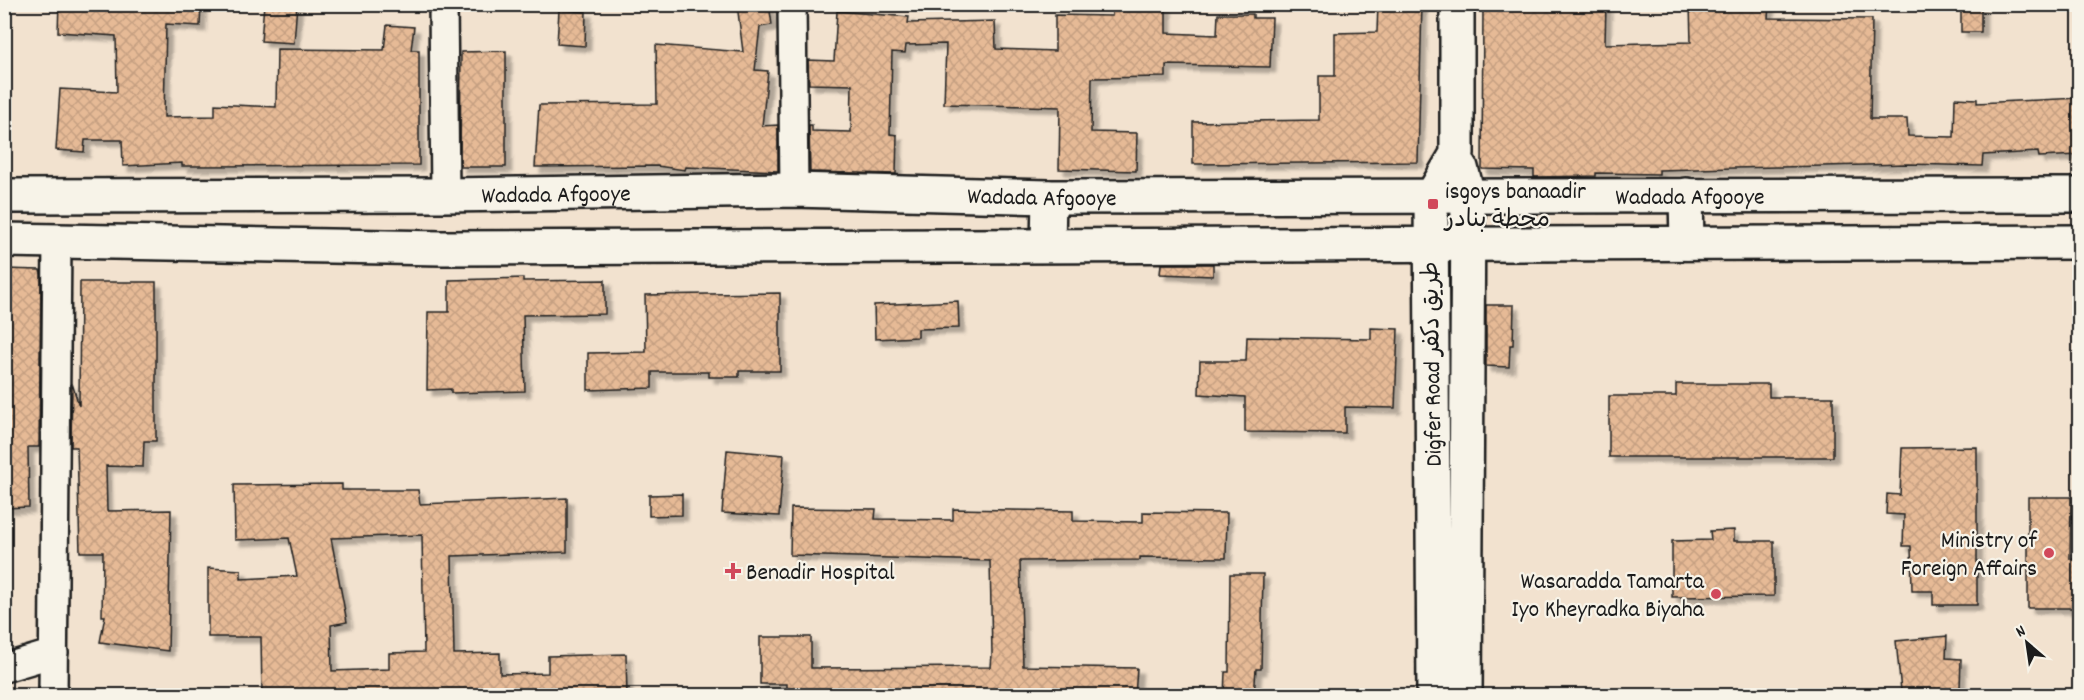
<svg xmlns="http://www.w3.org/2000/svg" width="2084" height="700" viewBox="0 0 2084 700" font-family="Dekko,'Playpen Sans Arabic',sans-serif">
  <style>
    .building { fill: url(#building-cross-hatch); stroke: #1c1c1c; stroke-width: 1.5; fill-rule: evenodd; filter: url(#shadow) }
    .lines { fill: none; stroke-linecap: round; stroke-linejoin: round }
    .street-casing { stroke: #1c1c1c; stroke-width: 32 }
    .secondary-casing { stroke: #1c1c1c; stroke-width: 38 }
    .primary-casing { stroke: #1c1c1c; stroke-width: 38 }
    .highway-casing { stroke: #1c1c1c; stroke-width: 38 }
    .street { stroke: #f7f3e8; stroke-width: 27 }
    .secondary { stroke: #f7f3e8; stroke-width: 33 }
    .primary { stroke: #f7f3e8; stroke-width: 33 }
    .highway { stroke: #f7f3e8; stroke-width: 33 }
    .poi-dot { fill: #d1495b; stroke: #f7f3e8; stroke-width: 2 }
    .labels { text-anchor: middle; stroke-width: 4.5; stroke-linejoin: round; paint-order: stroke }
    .poi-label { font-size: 24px; fill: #1c1c1c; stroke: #f7f3e8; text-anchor: start }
    .street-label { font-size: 24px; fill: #1c1c1c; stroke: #f7f3e8 }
  </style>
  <defs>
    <pattern id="building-cross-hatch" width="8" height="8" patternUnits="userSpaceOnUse" patternTransform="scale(1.5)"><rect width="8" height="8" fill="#e6ba96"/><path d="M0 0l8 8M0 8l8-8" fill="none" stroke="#c59f81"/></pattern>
    <filter id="shadow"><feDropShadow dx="5.5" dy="5.5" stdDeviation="1.5" flood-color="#0004"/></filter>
  </defs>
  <rect width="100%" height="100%" fill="#f2e2cf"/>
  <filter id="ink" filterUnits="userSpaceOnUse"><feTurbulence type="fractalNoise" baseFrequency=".0167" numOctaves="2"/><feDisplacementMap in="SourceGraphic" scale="12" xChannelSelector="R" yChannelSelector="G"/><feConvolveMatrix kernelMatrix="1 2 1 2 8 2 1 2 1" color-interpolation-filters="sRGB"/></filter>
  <g filter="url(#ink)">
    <path class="building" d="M59,4H201L200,26L166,24L164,117L215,116V104L276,107L277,49L384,50L387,25L414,27L411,50H419V165L182,166V163L123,166L122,140H85L84,152L56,150L60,89L117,92L116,36L58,32Z
      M264,4H297L294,43L261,41Z
      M737,4H769L772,25L760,27L755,70L768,71L762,126L778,125V171L686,167L685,170L657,166L535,167L539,105L657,104L656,45L743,52Z
      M1112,4H1166V33L1217,35L1218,14H1253V18H1272L1270,67L1166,65V77L1092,78L1091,132L1137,133L1136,171L1059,169L1060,107L944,104L946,44L906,45L905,53L892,52L890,134L897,135L896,174L810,172L809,125H812V131L851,132L852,85L809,84L808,60L834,61L837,11L909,17L908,23L995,21L996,49L1055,51V15L1112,16Z
      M1378,4H1422L1418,162L1193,164V122L1319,120V76H1335V33L1377,32Z
      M1579,4H1606L1605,44L1691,42L1690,4H1769L1768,18L1872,19L1870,119H1907L1908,136L1954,137L1955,98L1977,99V103L2079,98V155L2039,157L2038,152L1983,155L1982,166L1908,164L1734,168L1659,170V174L1596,173V176L1534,177V170L1482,169L1483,6L1579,8Z
      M1961,4H1981V32H1961Z
      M559,10L586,12L585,46L557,44Z
      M506,51V167H460L461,52Z
      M1161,264H1213V276L1160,274Z
      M4,269L40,270L41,274L39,447H28L29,507L4,508Z
      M523,278V281L605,280V314L523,315L525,391L451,393V389L427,390L428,312H449V280Z
      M80,282H156V441H144L143,467L106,466L107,511L171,510L168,651L100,642L105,616H102L103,552H80L77,447H71L72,383L79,406Z
      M780,293V371H739V377H709V372H652V388L588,390V353L646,352L645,295Z
      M958,301L959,328L918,329V337L875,339L874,305Z
      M1486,305H1514L1513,345H1510L1509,367L1486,366Z
      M1371,328L1398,329L1395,408L1345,407V433L1245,432V397L1199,394L1200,361H1246L1247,337L1371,339Z
      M1676,384H1769V397H1833V457H1609V396H1676Z
      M1977,447V605H1933V591H1912L1911,546H1903L1904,515L1886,514L1887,494L1900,495L1902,448Z
      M727,450L784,455L779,516L722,513Z
      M342,484V490H418L420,504L567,498V552L452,556L454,654L500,653V674L548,673V656L626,654L627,696H262L261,637H208V568L241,570V579L297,576L289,538L235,540L234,485ZM422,535L424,652L389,653V669L332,671L331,625L347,622L331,538Z
      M682,494V515L649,516V495Z
      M2028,497H2071L2070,559H2079V608H2028Z
      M791,508L876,509L875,519L953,520V509L1073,511V521L1143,522V512L1227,513L1226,558L1140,557V560L1020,561L1023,666L1137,668L1135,696H787V684H760V637H811V668L991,667L992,654L990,561L790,555Z
      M1734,530V541H1774V596L1672,597V541L1711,540L1710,531Z
      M1230,574H1263L1261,669H1256L1254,696H1224L1225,672H1229Z
      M1947,636L1946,658L1961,659L1960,688L1901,691L1896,641Z"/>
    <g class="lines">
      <defs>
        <path id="street" d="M443,4L445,195
          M792,4L794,190
          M4,668L54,653
          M53,696L57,240"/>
        <path id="secondary" d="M1461,168L1468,195L1465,696
          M1434,696L1431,198L1457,154V4"/>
        <path id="primary" d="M1686,195L1687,243
          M1048,245L1049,197"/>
        <g id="highway">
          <path id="s1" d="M4,196L445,195L794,190L1049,197L2080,195"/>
          <path d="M4,240L442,248L2080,242"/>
        </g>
      </defs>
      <use href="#street" class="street-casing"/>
      <use href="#secondary" class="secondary-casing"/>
      <use href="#primary" class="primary-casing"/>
      <use href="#highway" class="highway-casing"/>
      <use href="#street" class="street"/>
      <use href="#secondary" class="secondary"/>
      <use href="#primary" class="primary"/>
      <use href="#highway" class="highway"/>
    </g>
  </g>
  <g class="poi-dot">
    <rect x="1427" y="198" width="12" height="12" rx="3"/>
    <circle cx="2049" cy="553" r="6"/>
    <path d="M730 562h6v6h6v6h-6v6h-6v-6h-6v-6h6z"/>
    <circle cx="1716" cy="594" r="6"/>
  </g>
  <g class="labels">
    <g class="poi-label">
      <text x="1445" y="198">isgoys banaadir<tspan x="1445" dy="28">محطة بنادر</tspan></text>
      <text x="2037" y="547" text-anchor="end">Ministry of<tspan x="2037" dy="28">Foreign Affairs</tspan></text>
      <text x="746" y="579">Benadir Hospital</text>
      <text x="1704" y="588" text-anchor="end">Wasaradda Tamarta<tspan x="1704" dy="28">Iyo Kheyradka Biyaha</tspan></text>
    </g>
    <g class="street-label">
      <text dy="8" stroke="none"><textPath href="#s1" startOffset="552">Wadada Afgooye</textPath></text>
      <text dy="8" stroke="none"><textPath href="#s1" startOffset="1686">Wadada Afgooye</textPath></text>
      <text dy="8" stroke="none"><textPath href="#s1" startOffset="1038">Wadada Afgooye</textPath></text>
      <text transform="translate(1431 364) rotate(-91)" y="8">Digfer Road طريق دكفر</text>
    </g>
  </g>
  <rect width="2084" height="700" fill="none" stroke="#f7f3e8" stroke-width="24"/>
  <rect x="12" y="12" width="2060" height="676" fill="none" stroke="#1c1c1c" stroke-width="2" filter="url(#ink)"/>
  <g transform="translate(2027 643) rotate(331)" stroke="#f7f3e8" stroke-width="4.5" paint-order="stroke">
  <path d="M0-4.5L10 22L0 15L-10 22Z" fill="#1c1c1c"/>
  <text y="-9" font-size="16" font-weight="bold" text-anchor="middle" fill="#1c1c1c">N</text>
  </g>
</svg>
